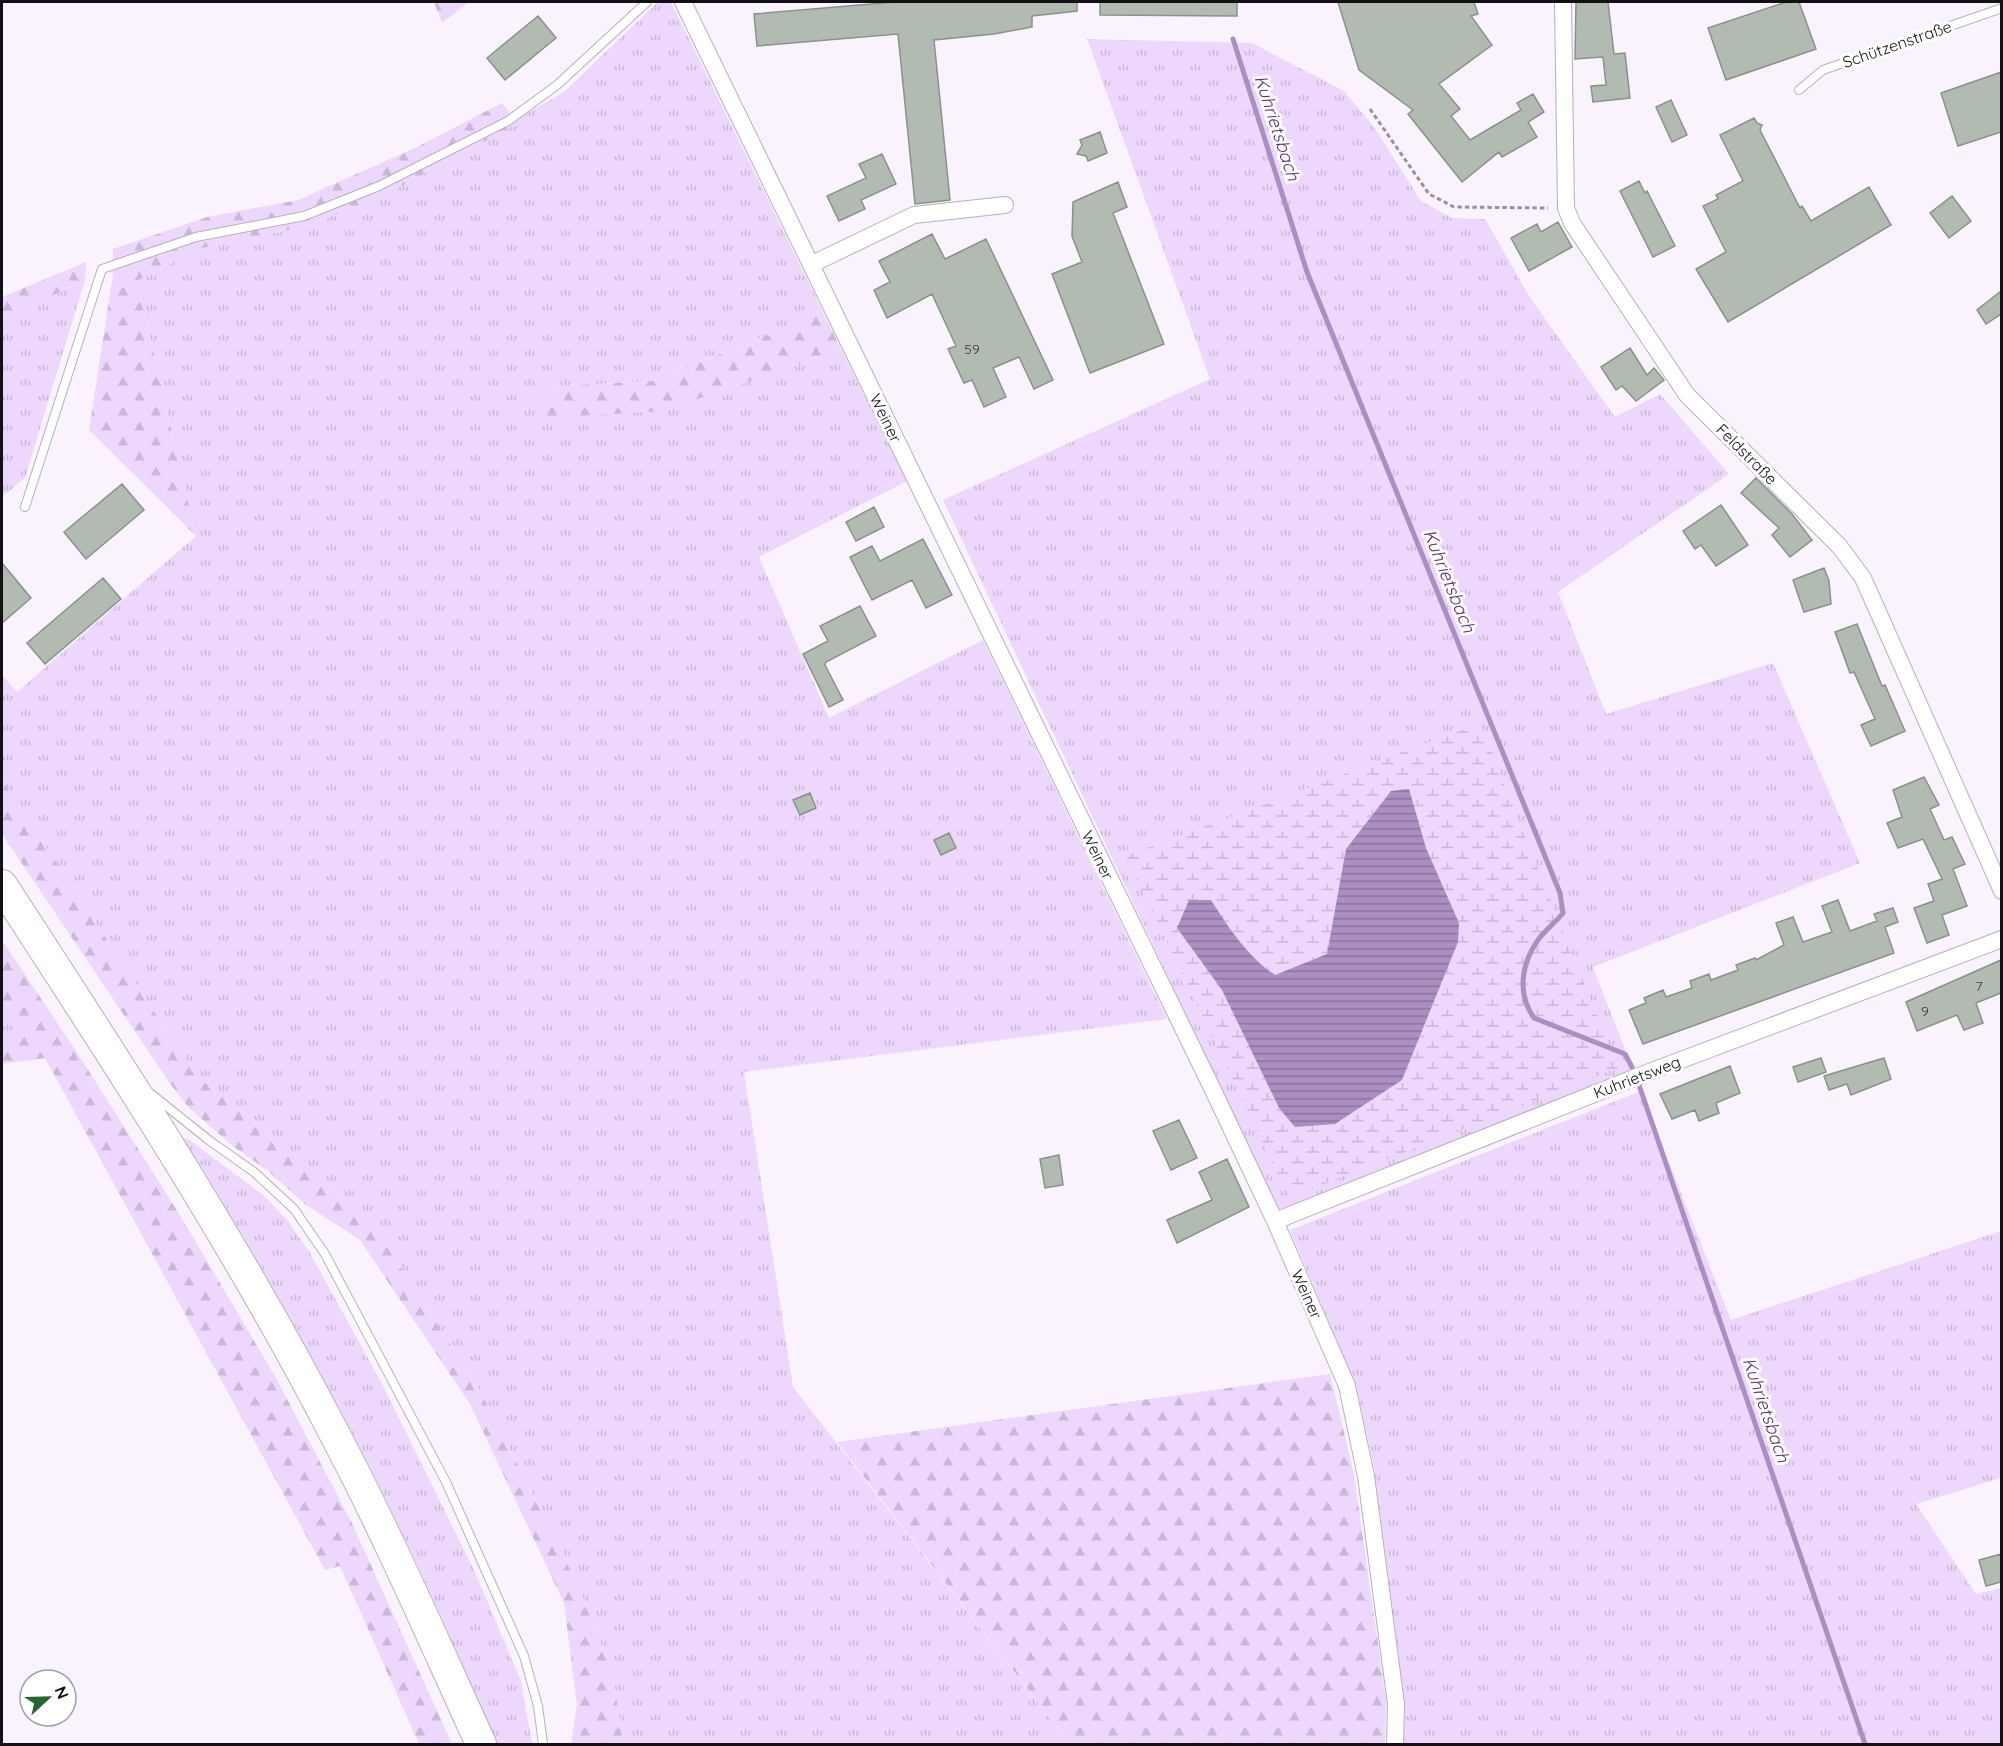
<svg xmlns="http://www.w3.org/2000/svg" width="2003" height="1746" viewBox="0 0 2003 1746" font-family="Quicksand,sans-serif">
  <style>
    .grass { fill: url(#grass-tufts) }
    .forest { fill: url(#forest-firs) }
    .wetland { fill: url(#wetland-marsh); fill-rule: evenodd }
    .water { fill: url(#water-rules) }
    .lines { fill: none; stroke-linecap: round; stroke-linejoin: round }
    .stream { stroke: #ad8ec2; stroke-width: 5 }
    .building { fill: #b2bbb2; stroke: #899289; stroke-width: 1.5 }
    .lane-casing { stroke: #b6b0ba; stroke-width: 10 }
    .street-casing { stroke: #b6b0ba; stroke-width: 18 }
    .highway-casing { stroke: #b6b0ba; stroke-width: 32 }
    .path { stroke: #98939b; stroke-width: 3; stroke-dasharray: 4.5 3; stroke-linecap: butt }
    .lane { stroke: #fff; stroke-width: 8 }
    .street { stroke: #fff; stroke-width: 16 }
    .highway { stroke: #fff; stroke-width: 30 }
    .labels { text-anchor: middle; stroke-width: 6; stroke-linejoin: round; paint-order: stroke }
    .number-label { font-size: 14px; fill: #3a3b3c }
    .street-label { font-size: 16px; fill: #121014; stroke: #fff }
    .water-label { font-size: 18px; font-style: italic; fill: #593070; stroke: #fff }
  </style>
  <defs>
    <pattern id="grass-tufts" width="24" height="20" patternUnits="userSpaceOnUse" patternTransform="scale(1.5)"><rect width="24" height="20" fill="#edd7fc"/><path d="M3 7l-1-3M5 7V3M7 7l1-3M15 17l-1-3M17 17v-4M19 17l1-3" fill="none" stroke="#cab8d7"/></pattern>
    <pattern id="forest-firs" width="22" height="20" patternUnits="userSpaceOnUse" patternTransform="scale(1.5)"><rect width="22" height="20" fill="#edd7fc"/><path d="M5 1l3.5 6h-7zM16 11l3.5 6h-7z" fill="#cab8d7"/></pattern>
    <pattern id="wetland-marsh" width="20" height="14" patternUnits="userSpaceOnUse" patternTransform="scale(1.5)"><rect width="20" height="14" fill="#edd7fc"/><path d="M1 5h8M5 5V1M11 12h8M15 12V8" fill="none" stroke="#cab8d7"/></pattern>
    <pattern id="water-rules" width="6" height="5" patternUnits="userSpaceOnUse" patternTransform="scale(1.5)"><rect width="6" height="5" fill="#ad8ec2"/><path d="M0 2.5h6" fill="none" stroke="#8b739c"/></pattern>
  </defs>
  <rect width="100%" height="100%" fill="#faf3fe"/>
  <path class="grass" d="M658,2H671L823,312L654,381L543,387L664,411L841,349L907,481L759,557L829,718L983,640L1167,1019L744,1072L793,1387L1070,1744H623L613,1674L577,1583L481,1392L373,1225L272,1134L197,1077L2,780V675L17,692L196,536L137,281L198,249L303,227L382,196L564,92Z
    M1087,39L1252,43L1344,91L1374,127L1421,201L1452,218L1485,219L1531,299L1615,417L1660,394L1729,474L1558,592L1606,714L1773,663L1860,863L1593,967L1634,1073L1280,1214L943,500L1210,379Z
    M85,280L25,478L2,497V320Z
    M2,998L25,1038L2,1041Z
    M1641,1091L1731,1320L2001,1231V1478L1916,1504L1976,1594L2001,1588V1744H1403L1405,1707L1374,1467L1356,1386L1290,1230Z
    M183,1138L188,1139L263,1195L288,1221L310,1253L381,1382L474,1570L521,1681L532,1744H495C411,1533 304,1331 183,1138Z"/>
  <path class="forest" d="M434,2H469L442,23Z
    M502,103L519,123L382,196L303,227L198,249L137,281L196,536L89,430L113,274V249L207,217L298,200L415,148Z
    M86,262L85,280L2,320V297Z
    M823,312L841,349L664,411L543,418V387L654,381Z
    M2,780L197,1077L272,1134L373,1225L481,1392L577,1583L613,1674L623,1744H571L577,1705L564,1603L470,1404L360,1240L305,1204L268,1171L234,1147L189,1108L169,1082L2,834Z
    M2,940L78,1054L181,1217L276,1378L351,1521L452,1744H419L340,1566L325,1570L45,1058L2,1064V1041L24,1038L2,998Z
    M1330,1374L1354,1474L1386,1701L1385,1744H1070L837,1442Z"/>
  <path class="wetland" d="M1480,723L1618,1068L1289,1198L1126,856ZM1409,789L1426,848L1459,923L1458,942L1402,1080L1279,1108L1222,990L1177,928L1211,900C1229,927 1248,957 1275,975L1327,954L1346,849Z"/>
  <path class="water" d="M1409,789L1426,848L1459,923L1458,942L1402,1080L1335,1124L1295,1127L1279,1108L1222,990L1177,928L1189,900H1211C1228,927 1248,957 1275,975L1327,954L1346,849L1391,791Z"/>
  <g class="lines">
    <path class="stream" d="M1233,39L1307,272L1560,893L1563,913C1555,923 1545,930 1538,940C1521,964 1517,994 1534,1018L1625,1054L1632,1067
      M1639,1085L1865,1744"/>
  </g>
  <path class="building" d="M895,2H1077V11L1032,16V27L994,34L934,40L950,200L915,204L898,34L757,46L754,14Z
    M1100,2H1237V16L1100,15Z
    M1338,2H1474L1478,14L1471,16L1492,45L1439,84L1460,109L1451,116L1470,140L1521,110L1517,103L1533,94L1544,112L1528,122L1537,137L1502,157L1499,152L1462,182L1408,114L1413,110L1359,70Z
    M1576,2H1608L1614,54L1625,53L1630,98L1593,102L1591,86L1606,85L1603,57L1575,59Z
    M1786,2H1799L1816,49L1726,80L1708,28Z
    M538,16L556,38L505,80L487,58Z
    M2001,72V132L1958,146L1941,93Z
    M1671,100L1687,135L1672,142L1656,107Z
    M1754,118L1757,123L1762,125L1760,130L1800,208L1802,206L1811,221L1869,187L1891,225L1728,322L1696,269L1726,252L1703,206L1718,199L1716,195L1743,181L1720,135Z
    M1100,132L1107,153L1088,161L1086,156L1077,154L1082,145L1080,140Z
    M882,154L896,184L861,200L865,209L839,221L827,196L866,178L859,164Z
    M1639,181L1645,193L1647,191L1675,246L1653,257L1620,191Z
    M1118,182L1127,207L1113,213L1164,344L1090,373L1052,274L1082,262L1072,236L1073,202Z
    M1952,196L1971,221L1949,238L1930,213Z
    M1558,222L1572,247L1529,271L1511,238L1537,224L1541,232Z
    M932,234L945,259L986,239L1053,380L1034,389L1019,357L993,368L1006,397L984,407L972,380L964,383L948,349L956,346L932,294L887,318L874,290L890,282L879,261Z
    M2001,291V314L1986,324L1977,310Z
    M1630,348L1647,375L1654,368L1664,380L1636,401L1622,386L1616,390L1601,367Z
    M1756,478L1792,514L1812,540L1790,557L1772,535L1779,528L1741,493Z
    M122,484L144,510L86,559L64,532Z
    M1721,505L1748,545L1716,566L1701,545L1695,549L1683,531Z
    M874,507L884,527L856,541L846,522Z
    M923,539L952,595L926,608L912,580L872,600L850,557L872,546L880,561Z
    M2,563L31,598L2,623Z
    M1824,568L1829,581L1831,604L1804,612L1793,580Z
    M103,578L121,599L45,664L27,643Z
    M860,606L876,636L826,662L825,665L843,700L829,707L803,654L828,641L820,626Z
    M1857,624L1882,686L1885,685L1905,731L1871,746L1861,725L1875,719L1854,672L1850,673L1835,632Z
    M1924,777L1939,805L1930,809L1944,840L1952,837L1965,864L1953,869L1967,906L1942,915L1949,935L1927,943L1914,908L1934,901L1928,884L1942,879L1923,839L1898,848L1887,823L1902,817L1893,790Z
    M810,793L816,808L800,815L793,800Z
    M949,833L956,848L941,855L934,840Z
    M1838,900L1850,931L1877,921L1874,914L1893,908L1898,922L1885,927L1894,953L1643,1044L1629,1010L1646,1003L1644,998L1663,990L1666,997L1692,988L1690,981L1709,974L1711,980L1738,970L1736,965L1755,958L1756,960L1784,945L1776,923L1793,917L1803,942L1832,932L1822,906Z
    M2001,960V993L1976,1003L1983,1023L1964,1030L1957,1015L1917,1031L1906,1002Z
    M1821,1058L1826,1072L1798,1082L1793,1067Z
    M1884,1058L1891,1079L1851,1095L1847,1084L1829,1090L1824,1076Z
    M1730,1066L1740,1093L1716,1103L1719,1113L1699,1121L1695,1110L1672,1119L1660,1094Z
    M1179,1120L1197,1158L1171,1170L1153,1131Z
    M1059,1155L1063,1185L1045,1188L1040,1159Z
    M1227,1159L1249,1207L1177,1243L1167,1220L1212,1200L1199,1172Z
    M2001,1554V1582L1986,1586L1979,1560Z"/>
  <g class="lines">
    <defs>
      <path id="lane" d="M1799,90L1823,70L2002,8
        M25,507L102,269L196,237L304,216L379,186L508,121L557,85L647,2
        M150,1093L210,1141L254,1172L294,1209L325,1254L446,1482L524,1656L538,1706L543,1744"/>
      <path id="street" d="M683,2L1213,1090L1275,1221L1347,1386L1366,1476L1396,1704L1395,1744
        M1563,2L1566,208L1572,223L1687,395L1840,547L1863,578L2002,891
        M812,264L914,215L1005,205
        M1275,1221L1644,1074L2002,939"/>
      <path id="highway" d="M2,885C118,1063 235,1242 333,1431C387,1533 433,1639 481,1744"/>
    </defs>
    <use href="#lane" class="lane-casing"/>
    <use href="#street" class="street-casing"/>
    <use href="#highway" class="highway-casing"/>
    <path class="path" d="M1370,109L1429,194L1454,207L1548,208"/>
    <use href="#lane" class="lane"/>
    <use href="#street" class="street"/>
    <use href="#highway" class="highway"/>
  </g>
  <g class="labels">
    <g class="number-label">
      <text x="972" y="354">59</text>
      <text x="1979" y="991">7</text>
      <text x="1925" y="1016">9</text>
    </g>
    <g class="street-label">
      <text transform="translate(1897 44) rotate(-19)" y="6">Schützenstraße</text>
      <text transform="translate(886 418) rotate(64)" y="6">Weiner</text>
      <text transform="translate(1747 454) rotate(45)" y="6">Feldstraße</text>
      <text transform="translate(1098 855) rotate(64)" y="6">Weiner</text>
      <text transform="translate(1637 1077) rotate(-21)" y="6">Kuhrietsweg</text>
      <text transform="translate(1307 1294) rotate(66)" y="6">Weiner</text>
    </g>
    <g class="water-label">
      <text transform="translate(1277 128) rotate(72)" y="6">Kuhrietsbach</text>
      <text transform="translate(1449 581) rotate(68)" y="6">Kuhrietsbach</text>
      <text transform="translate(1766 1410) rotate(71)" y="6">Kuhrietsbach</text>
    </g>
  </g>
  <rect width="2003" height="1746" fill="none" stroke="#121014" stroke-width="6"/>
  <g transform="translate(48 1698) rotate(68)"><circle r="28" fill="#ffffff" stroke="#a09fa1" stroke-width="1.5"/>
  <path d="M0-4.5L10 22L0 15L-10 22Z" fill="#26662f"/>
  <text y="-9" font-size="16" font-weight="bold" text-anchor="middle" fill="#121014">N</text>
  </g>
</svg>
